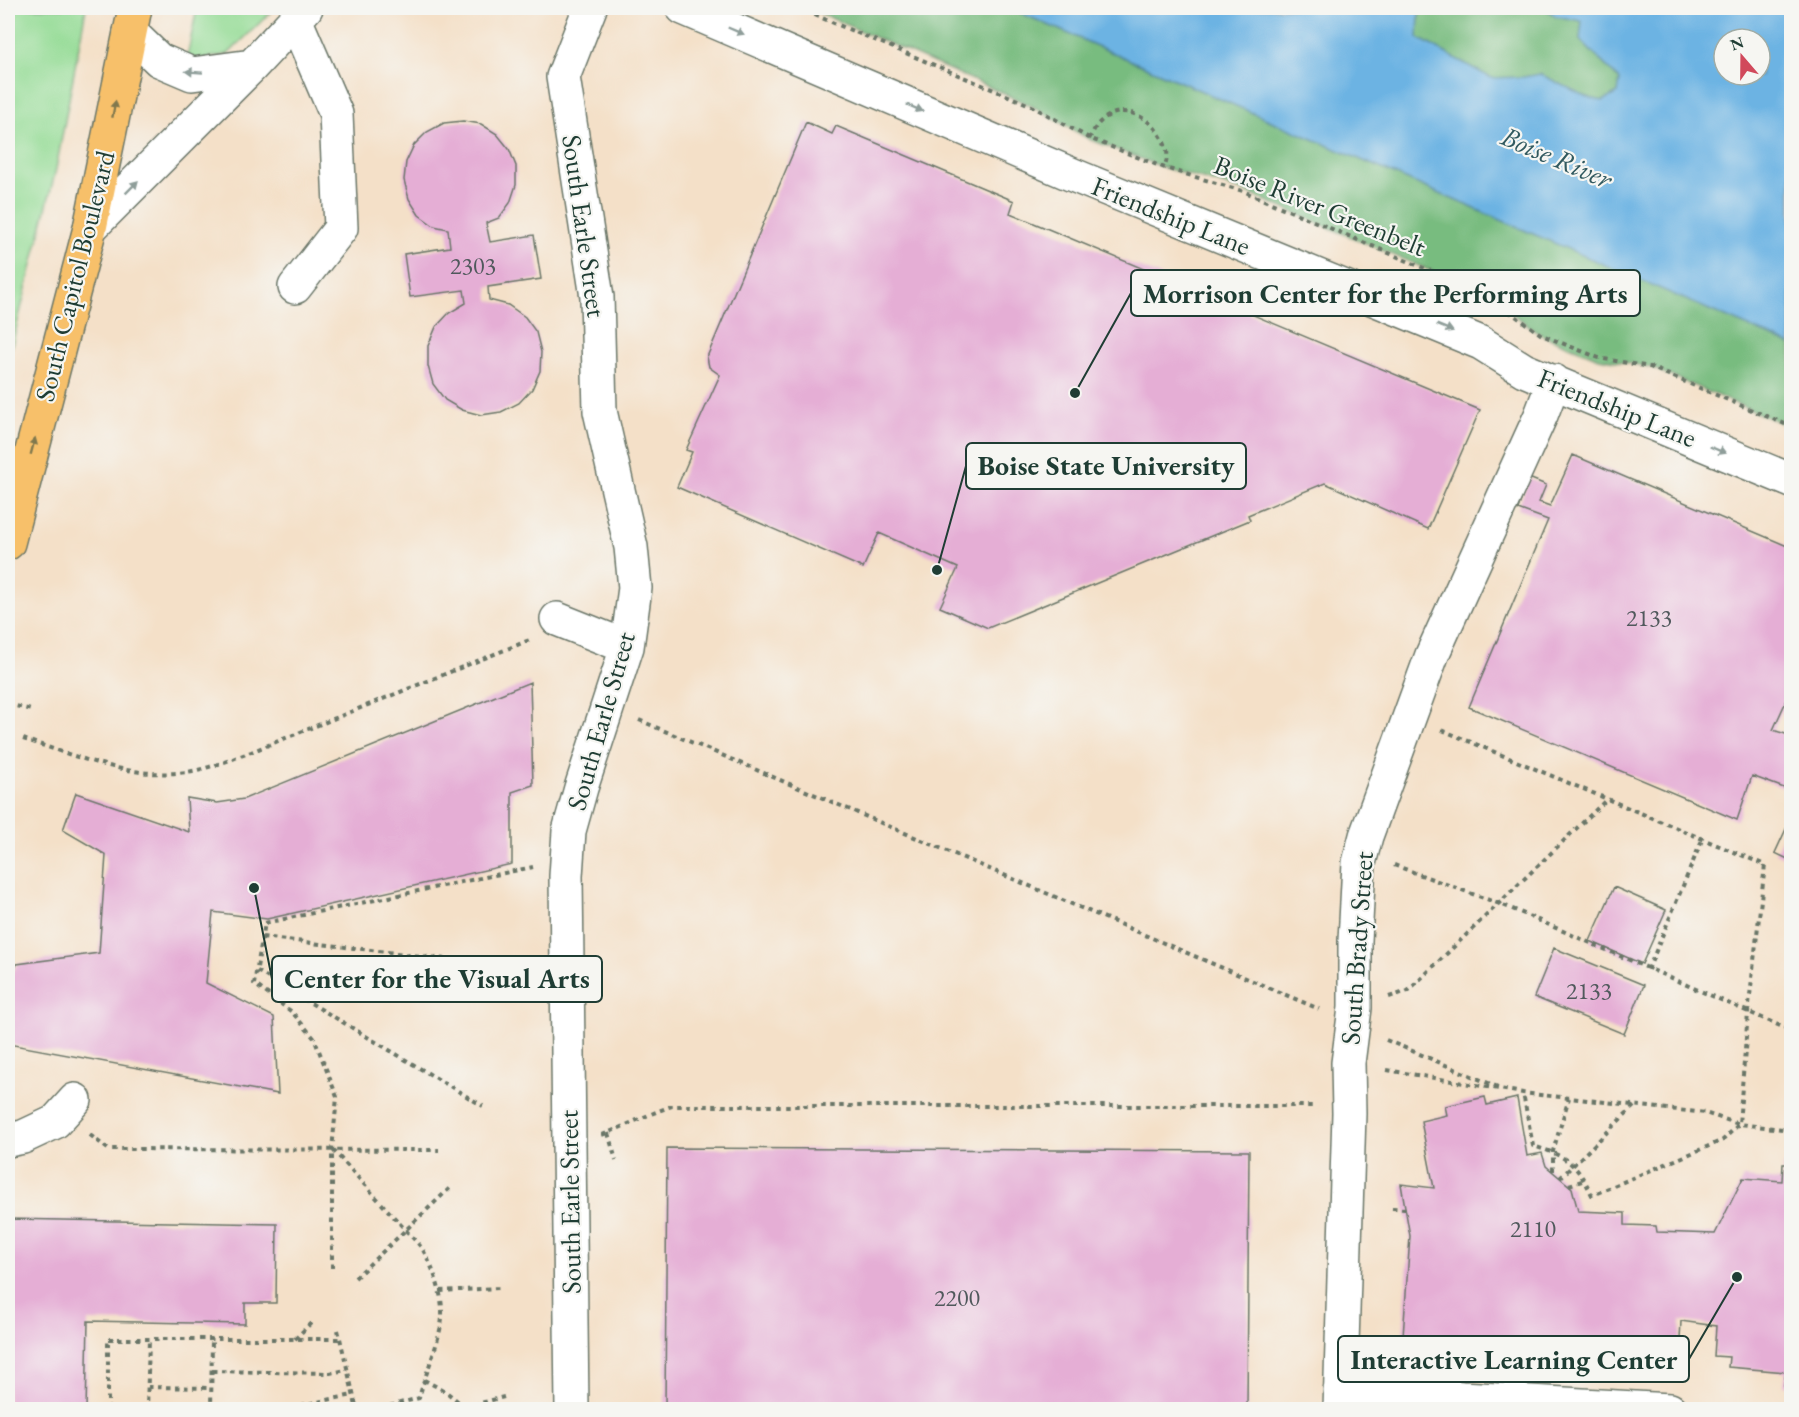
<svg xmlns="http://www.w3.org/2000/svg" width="1799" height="1417" viewBox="0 0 1799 1417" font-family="'EB Garamond',serif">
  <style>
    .green { fill: #95dc96; stroke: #5a8c65; stroke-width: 1.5 }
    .forest { fill: #78bc7f; stroke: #4c7c5a; stroke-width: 1.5 }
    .water { fill: #6cb3e3; stroke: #46788c; stroke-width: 1.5; fill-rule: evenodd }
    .building { fill: #e5aed5 }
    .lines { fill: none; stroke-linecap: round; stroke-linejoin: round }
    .minor-casing { stroke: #6a7668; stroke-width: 36 }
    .major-casing { stroke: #6a7668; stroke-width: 36 }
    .path { stroke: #6a7668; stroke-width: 4; stroke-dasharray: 4.5 4.5; stroke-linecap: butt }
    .minor { stroke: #fff; stroke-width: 33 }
    .major { stroke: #f7c06b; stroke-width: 33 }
    .oneway { fill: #8f9e9a }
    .oneway2 { fill: #80784d }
    .labels { text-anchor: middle; stroke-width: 4.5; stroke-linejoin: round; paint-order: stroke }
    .number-label { font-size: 24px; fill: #50595c }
    .street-label { font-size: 27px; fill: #1f3d34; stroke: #f6f6f2 }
    .water-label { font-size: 28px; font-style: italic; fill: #325a60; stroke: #f6f6f2 }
    .leader { fill: none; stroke: #1f3d34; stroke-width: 2 }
    .callout-dot { fill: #1f3d34; stroke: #f6f6f2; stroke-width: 2 }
    .callout { fill: #f6f6f2; stroke: #1f3d34; stroke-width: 2 }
    .callout-label { font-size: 28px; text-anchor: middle; font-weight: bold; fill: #1f3d34 }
  </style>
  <rect width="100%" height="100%" fill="#f6f6f2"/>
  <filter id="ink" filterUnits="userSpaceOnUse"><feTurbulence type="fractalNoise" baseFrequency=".0167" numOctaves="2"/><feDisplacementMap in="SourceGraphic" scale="12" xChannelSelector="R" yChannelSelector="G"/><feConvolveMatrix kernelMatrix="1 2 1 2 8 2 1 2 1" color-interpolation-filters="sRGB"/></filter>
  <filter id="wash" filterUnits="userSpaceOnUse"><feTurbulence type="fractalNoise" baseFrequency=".008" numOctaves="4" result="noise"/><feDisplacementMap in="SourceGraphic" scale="24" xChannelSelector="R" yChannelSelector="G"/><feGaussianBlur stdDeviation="1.35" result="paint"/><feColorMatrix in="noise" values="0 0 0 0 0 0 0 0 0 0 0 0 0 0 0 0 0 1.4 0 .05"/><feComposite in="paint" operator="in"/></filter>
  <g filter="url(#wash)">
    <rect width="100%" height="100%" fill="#f4e0c8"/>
    <path class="green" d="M8,8H86L56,169L8,361Z
      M197,8H275L228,54L186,62Z"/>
    <path class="forest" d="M808,8H1009L1791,345V427L1650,367L1599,358L1542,335L1485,294L1243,191L1165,168L1089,139L1030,105Z
      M1415,8H1544L1556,16L1582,21L1580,40L1620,80L1618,93L1603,101L1589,98L1540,74L1524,77L1491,78L1418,38L1419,11Z"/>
    <path class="water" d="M1009,8H1415L1419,11L1418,38L1491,78L1524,77L1540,74L1589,98L1603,101L1618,93L1620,80L1580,40L1582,21L1556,16L1544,8H1791V345ZM1724,39H1760V75H1724Z"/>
    <g id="blocks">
      <path class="building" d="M463,121L481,124L497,134L509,149L516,166V185L510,203L499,218L486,223L490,242L534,235L541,279L488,287L489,300L508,305L525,317L536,332L541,352L540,371L532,389L519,403L501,412L481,415L462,410L445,400L433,384L428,366V346L436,327L449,313L466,303L464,290L410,297L404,254L450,247L448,229L434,226L419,215L409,199L404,180L406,162L414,145L427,132L444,123Z
        M806,122L832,134L836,126L1014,201L1010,213L1480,410L1428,529L1325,483L1248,515L1250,520L988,628L940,607L958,568L879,533L863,568L677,487L692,452L686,450L720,375L709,367L707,357Z
        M1573,455L1792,548V688L1773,730L1792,736V791L1752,776L1737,820L1469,707L1548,520L1518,509L1529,478L1546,485L1539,502L1550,506Z
        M530,682L533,785L512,792V864L267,919L213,912L206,983L274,1017L278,1094L8,1044V982L17,964L99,953L106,855L63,830L76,793L189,832L187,798L217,803L244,799Z
        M1792,816V861L1775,853Z
        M1614,887L1666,910L1642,964L1590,941Z
        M1554,948L1644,985L1624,1034L1534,997Z
        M1485,1097L1487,1105L1517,1098L1527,1156L1542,1153L1546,1166L1572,1188L1578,1211L1625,1213V1225L1656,1226L1657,1232L1715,1234L1743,1178L1782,1181L1783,1164H1792V1386L1784,1385L1786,1372L1728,1367L1729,1357L1714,1356L1716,1326L1681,1321L1679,1358L1402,1351L1410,1236L1401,1184L1434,1188L1421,1121L1447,1115L1445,1106Z
        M667,1148L1249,1151L1247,1410H665Z
        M8,1219L277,1224L276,1303H245V1324L88,1321L86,1410H8Z"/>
    </g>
  </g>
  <g filter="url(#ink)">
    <use href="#blocks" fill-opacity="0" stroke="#6a7668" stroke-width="1.5"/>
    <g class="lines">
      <defs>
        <path id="minor" d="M683,8L1073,175L1481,343L1524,370L1792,481
          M295,19L336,114L341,228L295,287
          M130,32L159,60L192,74L252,66
          M90,228L252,66L306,8
          M557,619L627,647
          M8,1140L23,1137L55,1122L75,1100
          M1340,1390L1381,1391L1462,1398L1670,1410
          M572,1410L566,876L569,831L581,788L627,647L635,588L631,547L600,411L597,297L563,77L590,8
          M1340,1410L1349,1113L1348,1063L1355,1008V941L1359,863L1366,836L1432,655L1541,415L1554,381"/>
        <path id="major" d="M8,543L90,228L135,8"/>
      </defs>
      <use href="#minor" class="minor-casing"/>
      <use href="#major" class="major-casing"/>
      <path class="path" d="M798,8L1030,105L1089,138L1165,168L1243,191L1485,294L1542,335L1599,358L1650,367L1792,427
        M1089,139C1092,134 1095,127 1099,123C1124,97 1160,122 1167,151C1168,156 1166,164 1164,169
        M8,704L31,710
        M639,720L1319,1009
        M1442,730L1765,865L1748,1013L1739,1124L1723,1140L1592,1195C1577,1164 1567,1156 1533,1146L1523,1093
        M23,739C71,754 123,777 176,773C201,772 227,761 251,752L532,639
        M1394,865L1508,907L1792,1031
        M262,937L529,969
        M1648,970L1702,840
        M257,971L483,1106
        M1389,997L1408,991L1606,800
        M1386,1040L1498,1087
        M1387,1070L1523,1093L1705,1113L1739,1124L1792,1130
        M608,1133L616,1160
        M90,1135L108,1149L439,1150
        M602,1135C626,1126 648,1114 672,1106H1315
        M333,1150L422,1248C435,1271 447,1303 440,1330C435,1353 425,1375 419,1398L374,1410
        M1553,1171V1151L1569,1098
        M1560,1178L1634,1106
        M1569,1185L1585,1180
        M1392,1208L1406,1209
        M332,1268V1150L337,1097L314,1038L292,1012L254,984L265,923L533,867
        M355,1278L452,1186
        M440,1291L501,1288
        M338,1330L357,1410
        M295,1339L311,1323
        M1493,1354V1366
        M212,1371L330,1373L347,1370
        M424,1380L445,1391L465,1407
        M148,1387L211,1388
        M313,1403L314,1410
        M211,1406H296L353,1395
        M465,1407L504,1397
        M108,1410V1339H340
        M147,1410L149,1339
        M211,1410L212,1339"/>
      <use href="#minor" class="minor"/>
      <use href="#major" class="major"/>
    </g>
    <defs><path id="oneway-solid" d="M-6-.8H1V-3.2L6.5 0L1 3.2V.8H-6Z" transform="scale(1.5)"/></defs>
    <g class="oneway">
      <use href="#oneway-solid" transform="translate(736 31) rotate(23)"/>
      <use href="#oneway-solid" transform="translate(194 72) rotate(-176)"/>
      <use href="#oneway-solid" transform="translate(915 108) rotate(23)"/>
      <use href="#oneway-solid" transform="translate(132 187) rotate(-45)"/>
      <use href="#oneway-solid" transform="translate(1445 328) rotate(22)"/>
      <use href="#oneway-solid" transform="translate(1718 450) rotate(23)"/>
    </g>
    <g class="oneway2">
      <use href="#oneway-solid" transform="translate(114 109) rotate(-79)"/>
      <use href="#oneway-solid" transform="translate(33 446) rotate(-75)"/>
    </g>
  </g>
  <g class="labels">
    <g class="number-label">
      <text x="473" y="274">2303</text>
      <text x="1649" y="626">2133</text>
      <text x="1589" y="999">2133</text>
      <text x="1533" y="1237">2110</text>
      <text x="957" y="1306">2200</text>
    </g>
    <g class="street-label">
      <text transform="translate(1320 206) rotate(22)" y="9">Boise River Greenbelt</text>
      <text transform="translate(1171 216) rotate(22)" y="9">Friendship Lane</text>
      <text transform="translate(584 226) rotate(82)" y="9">South Earle Street</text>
      <text transform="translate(75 276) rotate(-76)" y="9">South Capitol Boulevard</text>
      <text transform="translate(1617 408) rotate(22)" y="9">Friendship Lane</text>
      <text transform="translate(601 721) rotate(-74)" y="9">South Earle Street</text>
      <text transform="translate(1357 948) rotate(-86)" y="9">South Brady Street</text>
      <text transform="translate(570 1202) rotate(-91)" y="9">South Earle Street</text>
    </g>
    <g class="water-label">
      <text transform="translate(1557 157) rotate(23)" y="10">Boise River</text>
    </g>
  </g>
  <path class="leader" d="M1075 393L1131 293M937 570L966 466M254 888L272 979M1737 1277L1689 1359"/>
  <g class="callout-dot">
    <circle cx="1075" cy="393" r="6"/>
    <circle cx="937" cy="570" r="6"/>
    <circle cx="254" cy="888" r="6"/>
    <circle cx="1737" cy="1277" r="6"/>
  </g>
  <g class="callout">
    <rect x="1131" y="270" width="509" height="46" rx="6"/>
    <rect x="966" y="443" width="280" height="46" rx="6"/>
    <rect x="272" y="956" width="330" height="46" rx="6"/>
    <rect x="1338" y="1336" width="351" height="46" rx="6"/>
  </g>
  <g class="callout-label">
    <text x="1385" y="303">Morrison Center for the Performing Arts</text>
    <text x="1106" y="475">Boise State University</text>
    <text x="437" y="988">Center for the Visual Arts</text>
    <text x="1514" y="1369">Interactive Learning Center</text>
  </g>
  <rect width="1799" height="1417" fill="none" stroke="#f6f6f2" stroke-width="30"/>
  <g transform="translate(1742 57) rotate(340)"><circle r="28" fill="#f6f6f2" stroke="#a0aca6" stroke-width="1.5"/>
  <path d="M0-4.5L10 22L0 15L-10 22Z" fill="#d1495b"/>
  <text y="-9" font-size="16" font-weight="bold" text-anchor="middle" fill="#1f3d34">N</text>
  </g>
</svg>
